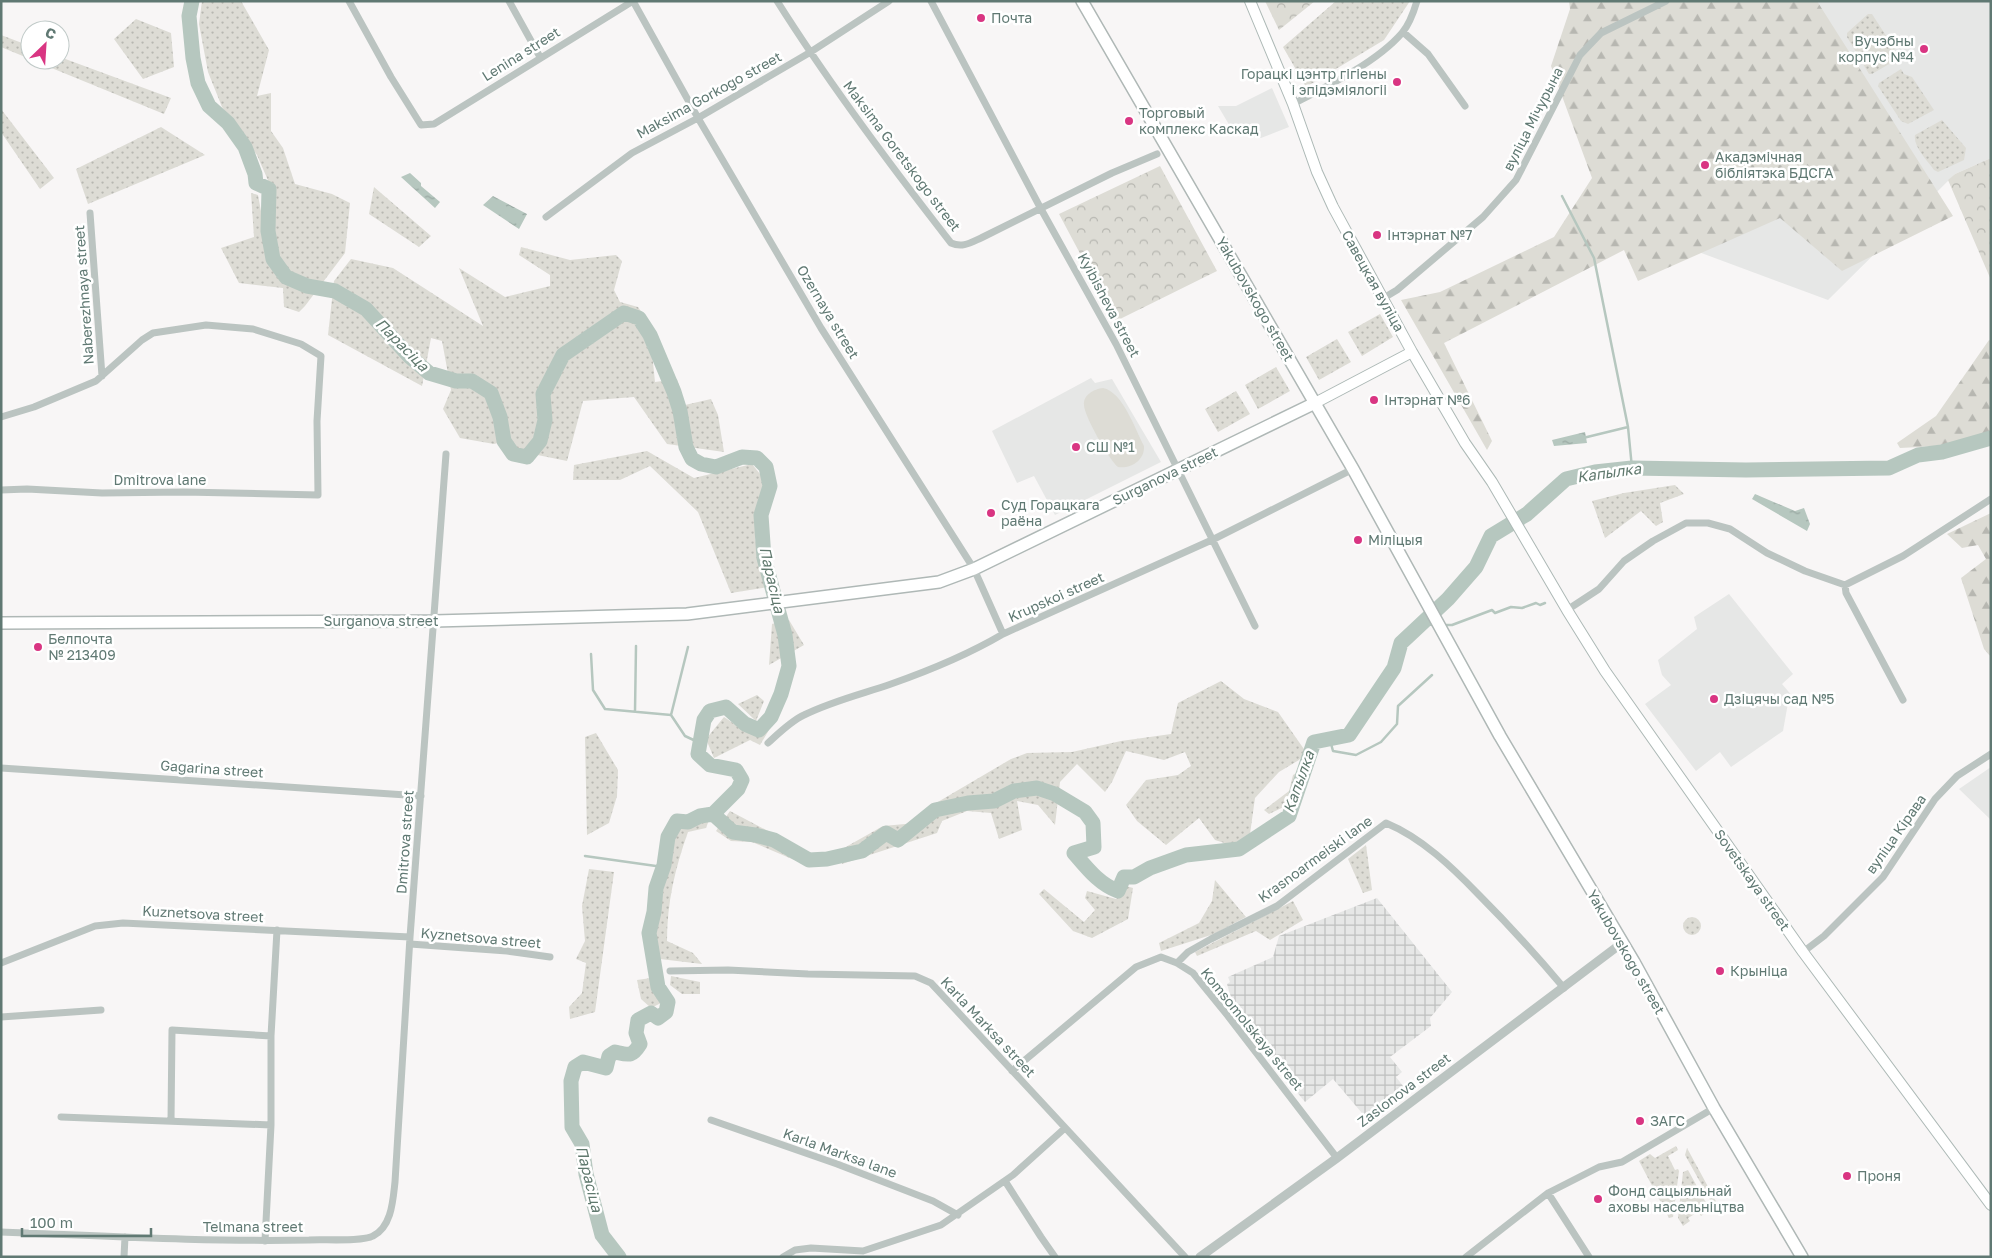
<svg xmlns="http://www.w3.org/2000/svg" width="1992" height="1258" viewBox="0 0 1992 1258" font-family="'Golos Text',sans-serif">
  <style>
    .built { fill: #e6e7e6 }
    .industrial { fill: url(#industrial-grid) }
    .grass { fill: url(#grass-dots) }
    .forest { fill: url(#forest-firs) }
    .park { fill: url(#park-crowns) }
    .pitch { fill: #dddcd5 }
    .water { fill: url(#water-ripples) }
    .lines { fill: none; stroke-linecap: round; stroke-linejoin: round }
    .stream { stroke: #b6c7bf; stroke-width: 2.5 }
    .river { stroke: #b6c7bf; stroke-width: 15 }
    .secondary-casing { stroke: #adb9b6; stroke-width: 12 }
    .primary-casing { stroke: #afb8b6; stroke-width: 14 }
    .minor { stroke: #bbc4c1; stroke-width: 7 }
    .tertiary { stroke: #bbc4c1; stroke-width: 9 }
    .secondary { stroke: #fff; stroke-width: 10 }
    .primary { stroke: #fff; stroke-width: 11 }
    .poi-dot { fill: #d93582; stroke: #fff; stroke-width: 2 }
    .labels { text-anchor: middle; stroke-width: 5; stroke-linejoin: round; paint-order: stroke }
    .poi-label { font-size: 14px; fill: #607973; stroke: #fff; text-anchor: start }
    .street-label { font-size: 14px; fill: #607973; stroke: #fff }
    .water-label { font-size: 15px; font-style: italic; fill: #60796e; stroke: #fff }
  </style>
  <defs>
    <pattern id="industrial-grid" width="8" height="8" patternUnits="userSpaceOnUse" patternTransform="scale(1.25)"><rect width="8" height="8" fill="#e6e7e6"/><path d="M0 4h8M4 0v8" fill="none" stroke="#bec0bf"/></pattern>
    <pattern id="grass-dots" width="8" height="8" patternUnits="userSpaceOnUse" patternTransform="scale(1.25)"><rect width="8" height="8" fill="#dddcd5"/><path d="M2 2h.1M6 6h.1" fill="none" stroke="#b7b7b1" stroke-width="1.8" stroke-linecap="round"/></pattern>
    <pattern id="forest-firs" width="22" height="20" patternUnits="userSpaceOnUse" patternTransform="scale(1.25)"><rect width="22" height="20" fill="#dddcd5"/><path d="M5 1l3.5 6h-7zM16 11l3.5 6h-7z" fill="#b7b7b1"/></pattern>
    <pattern id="park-crowns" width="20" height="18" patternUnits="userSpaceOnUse" patternTransform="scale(1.25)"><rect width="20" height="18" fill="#dddcd5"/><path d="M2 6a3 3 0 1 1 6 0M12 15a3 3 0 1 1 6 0" fill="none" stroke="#b7b7b1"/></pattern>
    <pattern id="water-ripples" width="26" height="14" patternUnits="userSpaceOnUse" patternTransform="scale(1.25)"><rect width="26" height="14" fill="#b6c7bf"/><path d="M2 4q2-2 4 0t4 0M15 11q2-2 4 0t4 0" fill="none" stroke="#97a6a0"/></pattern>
  </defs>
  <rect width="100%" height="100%" fill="#f8f6f6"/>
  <path class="built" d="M1677,1H1991V158L1955,174L1828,300L1607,218Z
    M1272,88L1289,127L1261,138L1234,133L1218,106H1236Z
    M1091,378L1095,383L1112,379L1161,462L1055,515L1034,476L1017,483L992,431Z
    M1729,594L1793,674L1782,684L1794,698L1788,703L1783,731L1731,767L1720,752L1696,771L1645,704L1671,685L1662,675L1658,660L1697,629L1694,617Z
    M1991,767V820L1959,789Z"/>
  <path class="industrial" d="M1377,898L1452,992L1430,1018L1431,1026L1390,1057L1402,1072L1396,1077L1407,1091L1367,1119L1333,1079L1305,1102L1278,1069L1282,1066L1274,1057L1271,1059L1253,1033L1256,1030L1231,998L1227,984L1230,982L1228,977L1273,957L1279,936Z"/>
  <path class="grass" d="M202,1H241L269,50L257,96L271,93V131L283,148L295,184L332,194L350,203L345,253L305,306L299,312L284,307L283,288L239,283L221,248L254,237L251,193L258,195L263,222L271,224L270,185L257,155L222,107L208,72L199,24Z
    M1336,1H1410L1384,40L1306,87L1283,47Z
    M1868,14H1872L1894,48L1896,60L1872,74H1869L1847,37V33Z
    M136,19L171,33L174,67L143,79L114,39Z
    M1,35L30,46V59L1,47Z
    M60,57L171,98L164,114L32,60H60Z
    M1901,69L1904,74L1912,77L1934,110L1908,124L1901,121L1878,86L1879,83Z
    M1,109L54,178L40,189L1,132Z
    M1942,120L1966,148L1964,160L1938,172L1934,170C1927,160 1913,147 1915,135Z
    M161,127L205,155L88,204L76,169Z
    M374,187L431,236L419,247L369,214Z
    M521,247L570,260L616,255L622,261L614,290L620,302L638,307L649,323L655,382L677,379L685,405L711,399L718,415L724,452L667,444L634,397L583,401L567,461L518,451L509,440L494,444L460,438L443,409L451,390L442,341L431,338L422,386L328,335L334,281L351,259L393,268L483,326L459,268L505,297L550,286V275L519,255Z
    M1380,314L1393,337L1362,356L1348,332Z
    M1337,339L1351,362L1319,380L1306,357Z
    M1276,367L1290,391L1258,409L1245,385Z
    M1236,391L1250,414L1218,432L1205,409Z
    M647,451L694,478L752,464L764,479L755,539L769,587L731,593L698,512L650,466L620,480H573L574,465Z
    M1675,485L1684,494L1660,503L1663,522L1656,526L1641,511L1605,538L1592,501L1624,493Z
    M789,620L804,645L769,665L772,624Z
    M1221,681L1244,699L1278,712L1306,752L1299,760L1279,772L1255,798L1250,834L1234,846L1215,840L1199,818L1166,845L1137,821L1126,805L1146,780L1178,775L1191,766L1185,752L1164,760L1126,751L1112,782L1105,792L1077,764L1060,782L1055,825L1038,805L1017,801L1022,830L999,839L991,813L967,811L942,821L937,833L842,864L844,848L883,826L916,823L931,806L1011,759L1027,753L1072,752L1121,741L1171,734L1178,703Z
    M757,695L764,701L756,721L738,704Z
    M724,717L739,727L755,735L769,730L760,745L750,740L714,758L706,739Z
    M596,733L618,770L617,796L609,823L587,835L585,737Z
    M1300,771L1290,804L1269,814L1264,810L1289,791L1293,775Z
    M730,811L806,851L799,862L752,842L731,841L716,831Z
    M709,820L706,828L688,832C675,868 667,903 667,941L693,953L702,964L660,959L653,934L660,892L669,863L671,836L679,823L692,825Z
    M1366,845L1372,890L1363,893L1348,859Z
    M589,869L614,872L595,1012L570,1019L569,1007L582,993L586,963L576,959L585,941L582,906Z
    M1215,880L1246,917L1214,934L1161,951L1159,943L1199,923L1212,901Z
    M1126,886L1133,888L1128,919L1092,938L1073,931L1039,894L1044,889L1084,922L1095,910L1085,898L1087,891L1116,899Z
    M1293,901L1303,920L1270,940L1256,931L1197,956L1195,952Z
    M1683 926a9 9 0 1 1 18 0a9 9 0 1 1-18 0Z
    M671,976L700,982V994H682L670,985Z
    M651,978L652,986L663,1002L651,1008L641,999L637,980Z
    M1676,1146L1678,1150L1668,1156L1675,1170L1678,1169L1679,1171L1673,1217L1669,1218L1639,1161L1650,1154L1655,1158Z
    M1687,1148L1718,1205L1714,1207L1685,1155Z
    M1688,1170L1710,1210L1701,1216L1698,1212L1688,1218L1690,1221L1683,1226L1678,1218L1683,1172Z"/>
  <path class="forest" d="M1569,1H1817L1953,216L1842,271L1780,218L1638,281L1624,250L1444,343L1492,441L1487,450L1401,300L1440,292L1554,237L1592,178L1551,66L1570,9Z
    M1989,340L1991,341V435L1938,446L1900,448L1897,443L1936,416Z
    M1991,513V657L1984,649L1961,578L1986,559L1978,545L1962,548L1947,534Z"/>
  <path class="park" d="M1265,1H1315L1279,30Z
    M1991,158V280L1948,180L1955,174Z
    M1160,166L1217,271L1116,321L1059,214Z"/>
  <path class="pitch" d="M1103,388C1123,392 1135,429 1144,446C1145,460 1131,469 1118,467C1110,461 1084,416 1084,405C1083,395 1094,389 1103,388Z"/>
  <path class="water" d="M410,173L421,183V186L440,202L435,208L401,177Z
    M493,196L527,214L519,229L483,205Z
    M1585,432L1587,443L1554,446L1552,440Z
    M1755,494L1795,511L1804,508L1810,524L1807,531L1752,499Z"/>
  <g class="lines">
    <path class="stream" d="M1562,196L1594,258L1628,427L1632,468
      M1583,438L1628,427
      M1421,624L1434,625
      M1444,625H1452L1492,610L1495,613L1511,607L1522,608L1536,603L1540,605L1545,603
      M591,654L593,690L605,709L671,715L685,736L700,743
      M635,711L636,646
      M671,715L688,647
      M1330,740L1333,751L1356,755L1381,742L1397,724L1398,706L1432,675
      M585,856L663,867"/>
    <path class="river" d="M192,1L189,16L193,58L198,83L209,106L228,123L245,147L255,174L256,183L269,189L268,231L273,259L286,277L307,286L335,291L366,309L409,356L429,373L456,381H472L491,393L500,417L504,441L513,454L527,457L540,441L545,420L543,394L563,355L624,313L639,318L650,335L674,392L680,411L686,447L692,459L701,464L716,467L742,457L757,458L766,467L770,486L761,515L764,558L785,635L789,666L781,694L771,717L759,730L745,724L726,707L710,711L704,720L698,754L710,765L736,770L742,780L738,789L713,814L700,816L688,822L677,821L668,837L664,865L656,888L654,912L649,933L658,987L668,1002L666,1012L658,1018L651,1013L638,1020L636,1033L640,1044C632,1057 629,1055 615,1052L609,1056L606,1068L583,1062L575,1067L571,1081L572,1127L582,1144L586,1174L602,1235L619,1257
      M713,814L733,832L755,835L774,840L809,860L827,859L862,851L886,833L898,840L935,810L968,803L994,801L1014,791L1037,788L1055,794L1085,812L1093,823L1094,847L1074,853C1087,868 1099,884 1118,891L1124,877H1134L1150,868L1186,855L1239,849L1289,816L1314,742L1349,735L1394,668L1401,643L1448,599L1476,567L1491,536L1527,514L1566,479L1595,472L1632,468L1746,470L1889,468L1918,455L1942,452L1991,438"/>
    <defs>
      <path id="secondary" d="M1250,1L1293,104L1317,172L1333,207L1412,352L1465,443L1492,482L1567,610L1605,671L1803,952L1991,1205
        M1315,403L1412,352"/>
      <path id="primary" d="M1082,1L1353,469L1500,736L1634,962L1714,1108L1802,1257
        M1,623L434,621L687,614L939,582L974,569L1315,403"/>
    </defs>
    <use href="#secondary" class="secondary-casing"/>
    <use href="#primary" class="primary-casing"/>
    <path class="minor" d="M349,1L391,77L421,125L434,124L633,1
      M509,1L540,57
      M633,1L698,118L821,328L974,569L1003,634
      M777,1C830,85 890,165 951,243C962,248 970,243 981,238L1112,173L1157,154
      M931,1L1041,209L1116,344L1255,626
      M1403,32L1428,54L1465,106
      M1293,104C1328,86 1377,62 1402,33C1409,25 1414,11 1417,1
      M90,213L102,376
      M546,217L632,153L698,118L809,53L889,1
      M1382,299L1397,290L1483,217L1516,180L1580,55L1601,33L1666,1
      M1,417L34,407L96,381L142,340L153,333L206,325L253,329L301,344L321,356L317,421L318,495L184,492L102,493L27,489L1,490
      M1845,585L1846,593L1903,700
      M1567,610L1599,589L1624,561L1653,541L1686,523H1708L1730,529L1767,553L1805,571L1845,585L1903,556L1991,499
      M768,743C779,733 791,721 804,715C832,701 862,694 891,684C928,671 969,654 1003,634L1214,539L1353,469
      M1,768L421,796
      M410,944L507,951L550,957
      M1803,952L1824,936L1883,877L1935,799L1957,776L1991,754
      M1,963L95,926L123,923L410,937
      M1177,963L1188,952L1211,939L1277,906L1386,823C1422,838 1452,867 1479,895C1509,925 1537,956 1564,988
      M670,971L728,970L808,974L915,976L931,983L1185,1257
      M1,1017L101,1010
      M1012,1071L1136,967L1161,957L1177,963L1193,973L1228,1016L1337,1158
      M61,1117L271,1125
      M711,1120L837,1164L933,1201L958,1215
      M171,1121L172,1030L271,1036
      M1005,1181L1041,1237L1055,1257
      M1548,1193L1589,1257
      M1,1232C104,1236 206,1242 309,1240C323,1239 362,1242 373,1236C392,1227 393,1199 395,1182L410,937L446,454
      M265,1241L271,1125V1036L277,930
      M124,1257L125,1237
      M783,1257L795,1250L811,1248L863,1251L941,1225L1013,1175L1065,1128
      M1466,1257L1548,1193L1599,1167L1622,1162L1714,1108"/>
    <path class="tertiary" d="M1200,1257L1337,1158L1622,943"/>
    <use href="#secondary" class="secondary"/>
    <use href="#primary" class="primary"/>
  </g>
  <g class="poi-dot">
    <circle cx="981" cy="18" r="5"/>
    <circle cx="1924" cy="49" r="5"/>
    <circle cx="1397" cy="82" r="5"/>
    <circle cx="1129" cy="121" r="5"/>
    <circle cx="1705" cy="165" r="5"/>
    <circle cx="1377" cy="235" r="5"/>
    <circle cx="1374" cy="400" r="5"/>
    <circle cx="1076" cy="447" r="5"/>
    <circle cx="991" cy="513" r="5"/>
    <circle cx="1358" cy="540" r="5"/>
    <circle cx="38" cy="647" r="5"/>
    <circle cx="1714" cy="699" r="5"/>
    <circle cx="1720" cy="971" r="5"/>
    <circle cx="1640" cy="1121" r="5"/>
    <circle cx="1847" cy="1176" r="5"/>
    <circle cx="1598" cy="1199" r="5"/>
  </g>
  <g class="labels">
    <g class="poi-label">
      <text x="991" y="23">Почта</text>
      <text x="1914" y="46" text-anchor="end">Вучэбны<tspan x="1914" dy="16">корпус №4</tspan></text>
      <text x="1387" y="79" text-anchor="end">Горацкі цэнтр гігіены<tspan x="1387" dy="16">і эпідэміялогіі</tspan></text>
      <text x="1139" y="118">Торговый<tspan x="1139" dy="16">комплекс Каскад</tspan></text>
      <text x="1715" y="162">Акадэмічная<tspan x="1715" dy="16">бібліятэка БДСГА</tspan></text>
      <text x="1387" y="240">Інтэрнат №7</text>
      <text x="1384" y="405">Інтэрнат №6</text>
      <text x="1086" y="452">СШ №1</text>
      <text x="1001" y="510">Суд Горацкага<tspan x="1001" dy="16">раёна</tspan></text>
      <text x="1368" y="545">Міліцыя</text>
      <text x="48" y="644">Белпочта<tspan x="48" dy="16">№ 213409</tspan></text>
      <text x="1724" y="704">Дзіцячы сад №5</text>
      <text x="1730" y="976">Крыніца</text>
      <text x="1650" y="1126">ЗАГС</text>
      <text x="1857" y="1181">Проня</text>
      <text x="1608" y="1196">Фонд сацыяльнай<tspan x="1608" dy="16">аховы насельніцтва</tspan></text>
    </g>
    <g class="street-label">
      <text transform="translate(521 54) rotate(-32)" y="5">Lenina street</text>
      <text transform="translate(709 95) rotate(-29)" y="5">Maksima Gorkogo street</text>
      <text transform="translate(1533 119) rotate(-63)" y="5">вуліца Мічурына</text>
      <text transform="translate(902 156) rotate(53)" y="5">Maksima Goretskogo street</text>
      <text transform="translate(1373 281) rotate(61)" y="5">Савецкая вуліца</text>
      <text transform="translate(84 295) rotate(-94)" y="5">Naberezhnaya street</text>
      <text transform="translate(1255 299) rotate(60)" y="5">Yakubovskogo street</text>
      <text transform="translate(1109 305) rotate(62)" y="5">Kyibisheva street</text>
      <text transform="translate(828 312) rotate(59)" y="5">Ozernaya street</text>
      <text transform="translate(1165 476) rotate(-26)" y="5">Surganova street</text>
      <text x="160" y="485">Dmitrova lane</text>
      <text transform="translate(1056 597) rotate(-24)" y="5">Krupskoi street</text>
      <text x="381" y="626">Surganova street</text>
      <text transform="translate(212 769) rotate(4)" y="5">Gagarina street</text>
      <text transform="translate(1896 834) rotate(-55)" y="5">вуліца Кірава</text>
      <text transform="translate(405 842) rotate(-86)" y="5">Dmitrova street</text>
      <text transform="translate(1315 859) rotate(-36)" y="5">Krasnoarmeiski lane</text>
      <text transform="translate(1752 880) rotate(55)" y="5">Sovetskaya street</text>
      <text transform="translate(203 914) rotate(3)" y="5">Kuznetsova street</text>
      <text transform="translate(481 938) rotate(5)" y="5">Kyznetsova street</text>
      <text transform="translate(1626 952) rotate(60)" y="5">Yakubovskogo street</text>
      <text transform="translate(988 1027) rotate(47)" y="5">Karla Marksa street</text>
      <text transform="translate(1252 1029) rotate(51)" y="5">Komsomolskaya street</text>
      <text transform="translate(1404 1090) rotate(-37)" y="5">Zaslonova street</text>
      <text transform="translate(840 1153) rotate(20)" y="5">Karla Marksa lane</text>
      <text x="253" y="1232">Telmana street</text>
    </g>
    <g class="water-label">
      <text transform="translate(402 345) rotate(45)" y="5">Парасіца</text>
      <text transform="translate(1609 473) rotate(-8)" y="5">Капылка</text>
      <text transform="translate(772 580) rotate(77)" y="5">Парасіца</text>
      <text transform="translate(1299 782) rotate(-70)" y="5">Капылка</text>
      <text transform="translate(589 1179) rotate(76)" y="5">Парасіца</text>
    </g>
  </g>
  <rect width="1992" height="1258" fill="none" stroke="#607973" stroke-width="5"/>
  <g transform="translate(45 45) rotate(25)"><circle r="24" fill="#ffffff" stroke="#bfc9c7"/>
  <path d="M0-4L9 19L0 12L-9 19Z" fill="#d93582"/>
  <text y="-8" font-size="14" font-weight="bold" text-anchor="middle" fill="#607973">С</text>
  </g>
  <path d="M22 1228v8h129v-8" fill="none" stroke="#607973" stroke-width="2.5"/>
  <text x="30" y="1228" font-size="15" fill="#607973" stroke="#ffffff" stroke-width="4" paint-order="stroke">100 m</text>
</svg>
